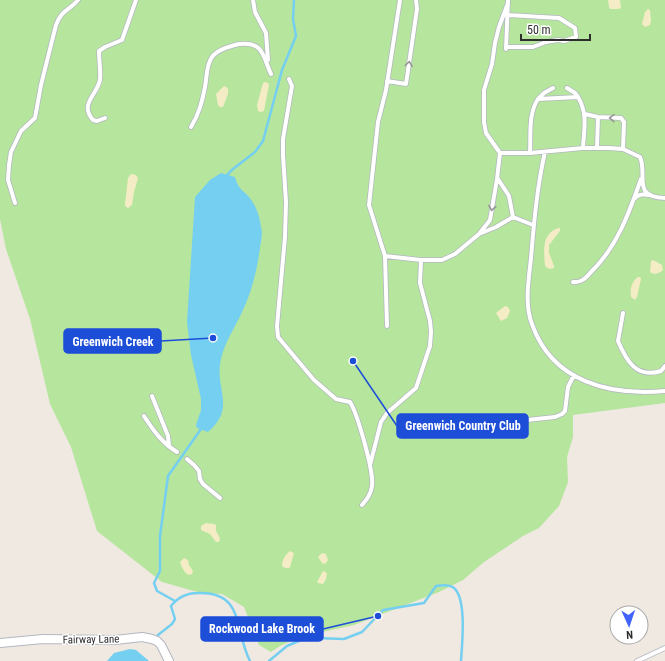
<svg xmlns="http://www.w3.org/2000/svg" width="665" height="661" viewBox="0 0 665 661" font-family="'Roboto Condensed',sans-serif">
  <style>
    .green { fill: #b6e59e }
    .sand { fill: #f3ecc5 }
    .water { fill: #75cff0 }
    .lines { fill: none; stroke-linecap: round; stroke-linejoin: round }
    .stream { stroke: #75cff0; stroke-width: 2.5 }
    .lane-casing { stroke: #b4b7c1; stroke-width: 5.5 }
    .street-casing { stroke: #b4b7c1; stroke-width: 10 }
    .lane { stroke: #fff; stroke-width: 4 }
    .street { stroke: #fff; stroke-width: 8 }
    .oneway { stroke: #969696 }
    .labels { text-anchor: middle; stroke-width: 3; stroke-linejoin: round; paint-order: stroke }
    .street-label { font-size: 11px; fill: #2e2e2e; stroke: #fff }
    .leader { fill: none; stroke: #1d4ed8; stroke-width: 1.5 }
    .callout-dot { fill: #1d4ed8; stroke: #fff; stroke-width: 1.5 }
    .callout { fill: #1d4ed8; stroke: #1d4ed8; stroke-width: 1.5 }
    .callout-label { font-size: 12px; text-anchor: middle; font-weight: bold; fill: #fff }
  </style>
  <rect width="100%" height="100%" fill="#efe9e1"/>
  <path class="green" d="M0,0H665V403L573,415V437L567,457L568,482L559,506L539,528L523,536L484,562L463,580L439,592L354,625L300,637L280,646L271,652L259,645L244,607L222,594L201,593L162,582L97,531L71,447L50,404L30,319L6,249L0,219Z"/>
  <path class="sand" d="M608,0H620L621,8L618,9H610L609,7Z
    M648,9L650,10L651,20L650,25L645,27L642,24L645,12Z
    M265,82L268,83L269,85L264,111L261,112L258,111L257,105L263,83Z
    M224,86L228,88V94L223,107H220L218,105L216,94Z
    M131,174L136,175L138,178L134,192L132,205L128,208L125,206V204L128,178Z
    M558,228H560V231L549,245V253L554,266V268L549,269L545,266C544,252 541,234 558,228Z
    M653,260L662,265L663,270C659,274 654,275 650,272L651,261Z
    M638,277H640L641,279L637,297L635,300L631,297C630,290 631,282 638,277Z
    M505,306L508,307L510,311L507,318L501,321L496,313Z
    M206,523L214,524L216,525V531L220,538L219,542H216L210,534L201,530V526Z
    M290,551L294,553L290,567L289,568H285L282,566C282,560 285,555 290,551Z
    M322,553L326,554L328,560L325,564L322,563L318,557Z
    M184,558L188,560L189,565L193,571L192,574L189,575C185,574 181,566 180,562Z
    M323,571L327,573L326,579L323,584L318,583L317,582Z"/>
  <path class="water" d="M221,173L235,177C239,192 245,190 252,201C257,208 260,218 261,227C263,234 261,240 260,248C257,269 252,292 242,312C235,328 225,341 221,359C214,389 237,407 208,432L197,428L196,425L201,410V399L191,355L187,322L195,197L210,180Z
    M130,649L136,650L149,661H107L114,653Z"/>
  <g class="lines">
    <path class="stream" d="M227,177V175L233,169L255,152L263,141L282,70L296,36L293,19L294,0
      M175,601L157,591L154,583L160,571V536L168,476L201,429
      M158,635L172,624L175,619L171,606C178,597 187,593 198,593C245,591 234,631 250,661
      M269,661L287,646L301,640L315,638L344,639L362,632L383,610L424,603L436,586C442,585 449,584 454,588C467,599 462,645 461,661"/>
    <defs>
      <path id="lane" d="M253,0L255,12L266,33L268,60
        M506,47H533L546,42L558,40L564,41L576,37L575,28L559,18L508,15
        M506,49L508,0
        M289,79L292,86L283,139V155L286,202L285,237L277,326L278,337L314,380L336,399L350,402C358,415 374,472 372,486C371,494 367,499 362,505
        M387,81L406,84L417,9L416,0
        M567,88L575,93L578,97
        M538,99L544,93L553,88
        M585,114L598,117L621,118L624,122L623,149
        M105,118L97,121L93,120C79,104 97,95 100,80C101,71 99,61 99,51L105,47L122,40L136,0
        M191,127C199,114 202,102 205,87C207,77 206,65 212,57C218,49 230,46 239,44C264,41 263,57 271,74
        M597,148L598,117
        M545,152C537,187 534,222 531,258C529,278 524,304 532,324C552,382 610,396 665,391
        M500,153L486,133L484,122V90L492,64L495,43L499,27L508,3
        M530,153C531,135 528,114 538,99L578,97C588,114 584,129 583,148
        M498,179L509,196L513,217
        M635,198C639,194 643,194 649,195
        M15,203L8,180L9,165L11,152L21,131L35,118L41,85L56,25C62,9 69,11 78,0
        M513,217L533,225
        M479,234L496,227L513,217
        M385,256L421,260H442L455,254L479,234L490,220L497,179L500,153H530L583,148H609L623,149L640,157C648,175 631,197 665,198
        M573,282C581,283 586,278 591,272C617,247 629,213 641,179
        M623,313L618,341C626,360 636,379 661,371L665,366
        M387,326L385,256L369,205L378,122L386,90L400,0
        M152,396L168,436L169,446
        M144,416C153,430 162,443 177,452
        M507,422L555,417L562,414L565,411L568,387L574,375
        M187,459L194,465L199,471L200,479L203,484L220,498
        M370,465L381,422L387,413L416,388L430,346L431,332L430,321L420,283L421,260
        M637,661L665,648"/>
      <path id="street" d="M0,643L43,639L115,640L142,637L152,639L157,641L161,645L169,661"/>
    </defs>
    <use href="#lane" class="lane-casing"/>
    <use href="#street" class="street-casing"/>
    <use href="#lane" class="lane"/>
    <use href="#street" class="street"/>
  </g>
  <defs><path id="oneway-chevron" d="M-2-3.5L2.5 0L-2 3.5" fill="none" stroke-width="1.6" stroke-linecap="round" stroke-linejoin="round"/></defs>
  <g class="oneway">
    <use href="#oneway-chevron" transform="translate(409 64) rotate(-82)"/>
    <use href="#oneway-chevron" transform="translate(612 118) rotate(-178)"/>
    <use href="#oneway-chevron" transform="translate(492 208) rotate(100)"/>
  </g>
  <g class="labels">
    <g class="street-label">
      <text transform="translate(91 639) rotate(-1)" y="4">Fairway Lane</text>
    </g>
  </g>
  <path class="leader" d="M213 338L161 341M353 361L397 426M378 616L323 629"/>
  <g class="callout-dot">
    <circle cx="213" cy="338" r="4"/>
    <circle cx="353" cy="361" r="4"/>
    <circle cx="378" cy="616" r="4"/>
  </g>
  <g class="callout">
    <rect x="64" y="329" width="97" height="24" rx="4"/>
    <rect x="397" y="414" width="131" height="24" rx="4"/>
    <rect x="201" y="617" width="122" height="24" rx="4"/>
  </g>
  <g class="callout-label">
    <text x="113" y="346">Greenwich Creek</text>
    <text x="463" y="430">Greenwich Country Club</text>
    <text x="262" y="633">Rockwood Lake Brook</text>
  </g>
  <g transform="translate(629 625) rotate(177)"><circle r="19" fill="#ffffff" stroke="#ababab"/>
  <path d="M0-3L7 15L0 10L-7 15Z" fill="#4264fb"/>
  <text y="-6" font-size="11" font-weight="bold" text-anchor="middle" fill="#2e2e2e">N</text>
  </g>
  <path d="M521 34v6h69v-6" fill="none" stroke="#2e2e2e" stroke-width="2"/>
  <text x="527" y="34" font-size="12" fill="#2e2e2e" stroke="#ffffff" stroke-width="3" paint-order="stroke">50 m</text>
</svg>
